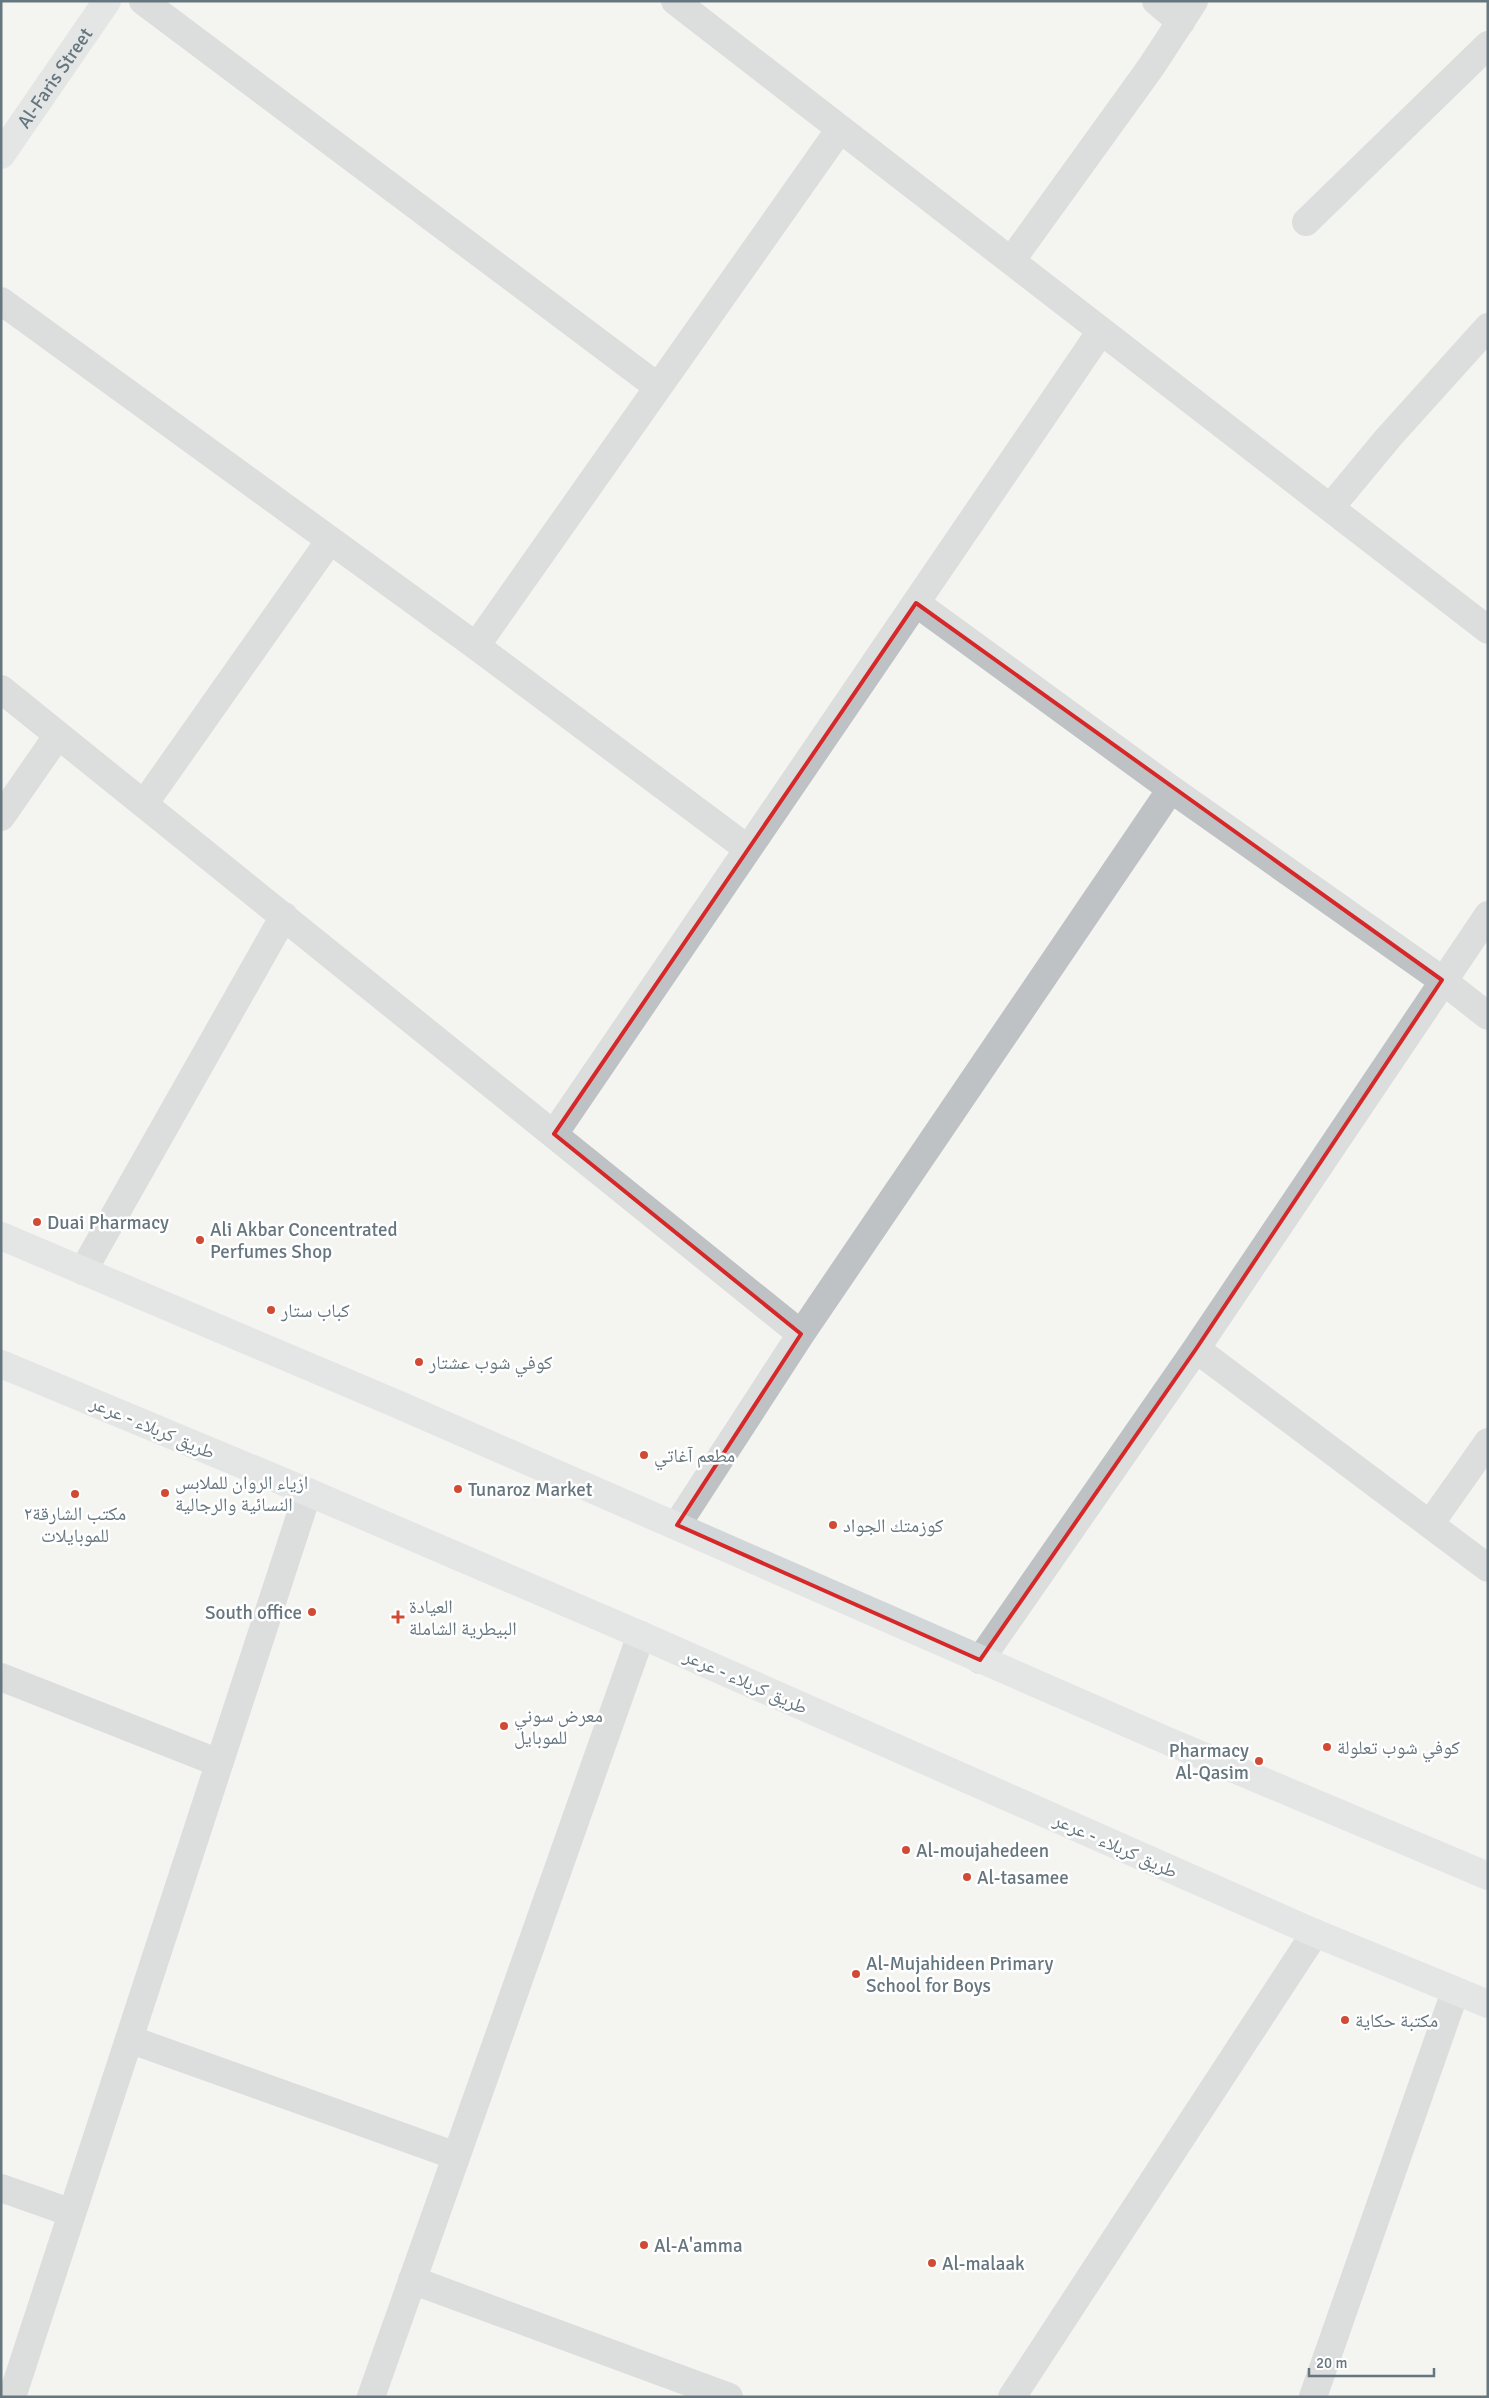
<svg xmlns="http://www.w3.org/2000/svg" width="1489" height="2398" viewBox="0 0 1489 2398" font-family="Signika,'Noto Naskh Arabic',sans-serif">
  <style>
    .lines { fill: none; stroke-linecap: round; stroke-linejoin: round }
    .minor { stroke: #bec2c5; stroke-width: 28 }
    .tertiary { stroke: #bec2c5; stroke-width: 28 }
    .primary { stroke: #d1d6d9; stroke-width: 28 }
    .marked { fill: none; stroke: #d62828; stroke-width: 4; stroke-linejoin: round }
    .poi-dot { fill: #d14b34; stroke: #fff; stroke-width: 2 }
    .labels { text-anchor: middle; stroke-width: 5; stroke-linejoin: round; paint-order: stroke }
    .street-label { font-size: 19px; fill: #66767f; stroke: #fff }
    .poi-label { font-size: 19px; fill: #66767f; stroke: #fff; text-anchor: start }
  </style>
  <rect width="100%" height="100%" fill="#f4f4f1"/>
  <g class="lines">
    <path class="minor" d="M143,1L658,387
      M675,1L1488,630
      M1156,1L1181,22
      M1306,222L1488,45
      M1011,261L1151,67L1194,1
      M1,301L476,646L748,849
      M1330,508L1388,438L1488,327
      M916,603L1171,789L1442,980L1488,1016
      M476,646L840,129
      M1,689L801,1334
      M144,804L330,540
      M1,817L58,735
      M554,1134L1101,331
      M83,1271L284,916
      M1196,1349L1488,1568
      M1430,1524L1488,1442
      M677,1525L801,1334L1171,789
      M980,1660L1196,1349L1488,915
      M1,1677L219,1763
      M129,2039L456,2156
      M1,2188L72,2213
      M412,2280L729,2397
      M12,2397L308,1492
      M371,2397L641,1635
      M1313,2397L1455,1992"/>
    <path class="tertiary" d="M1012,2397L1315,1933"/>
    <g class="primary">
      <path id="s1" d="M1,155L107,1"/>
      <path d="M1,1236L397,1404L1170,1742L1488,1876"/>
      <path d="M1,1364L308,1492L641,1635L1315,1933L1488,2004"/>
    </g>
  </g>
  <path d="M0 0H1489V2398H0ZM916,603L1442,980L1196,1349L980,1660L677,1525L801,1334L554,1134Z" fill="#f4f4f1" fill-opacity=".55" fill-rule="evenodd"/>
  <path class="marked" d="M916,603L1442,980L1196,1349L980,1660L677,1525L801,1334L554,1134Z"/>
  <g class="poi-dot">
    <circle cx="37" cy="1222" r="5"/>
    <circle cx="200" cy="1240" r="5"/>
    <circle cx="271" cy="1310" r="5"/>
    <circle cx="419" cy="1362" r="5"/>
    <circle cx="644" cy="1455" r="5"/>
    <circle cx="458" cy="1489" r="5"/>
    <circle cx="165" cy="1493" r="5"/>
    <circle cx="75" cy="1494" r="5"/>
    <circle cx="833" cy="1525" r="5"/>
    <circle cx="312" cy="1612" r="5"/>
    <path d="M395.5 1609.5h5v5h5v5h-5v5h-5v-5h-5v-5h5z"/>
    <circle cx="504" cy="1726" r="5"/>
    <circle cx="1327" cy="1747" r="5"/>
    <circle cx="1259" cy="1761" r="5"/>
    <circle cx="906" cy="1850" r="5"/>
    <circle cx="967" cy="1877" r="5"/>
    <circle cx="856" cy="1974" r="5"/>
    <circle cx="1345" cy="2020" r="5"/>
    <circle cx="644" cy="2245" r="5"/>
    <circle cx="932" cy="2263" r="5"/>
  </g>
  <g class="labels">
    <g class="street-label">
      <text dy="7" stroke="none"><textPath href="#s1" startOffset="94">Al-Faris Street</textPath></text>
      <text transform="translate(153 1427) rotate(23)" y="7">طريق كربلاء - عرعر</text>
      <text transform="translate(746 1681) rotate(24)" y="7">طريق كربلاء - عرعر</text>
      <text transform="translate(1116 1845) rotate(24)" y="7">طريق كربلاء - عرعر</text>
    </g>
    <g class="poi-label">
      <text x="47" y="1229">Duai Pharmacy</text>
      <text x="210" y="1236">Ali Akbar Concentrated<tspan x="210" dy="22">Perfumes Shop</tspan></text>
      <text x="281" y="1317">كباب ستار</text>
      <text x="429" y="1369">كوفي شوب عشتار</text>
      <text x="654" y="1462">مطعم آغاتي</text>
      <text x="175" y="1489">ازياء الروان للملابس<tspan x="175" dy="22">النسائية والرجالية</tspan></text>
      <text x="468" y="1496">Tunaroz Market</text>
      <text x="75" y="1520" text-anchor="middle">مكتب الشارقة٢<tspan x="75" dy="22">للموبايلات</tspan></text>
      <text x="843" y="1532">كوزمتك الجواد</text>
      <text x="409" y="1613">العيادة<tspan x="409" dy="22">البيطرية الشاملة</tspan></text>
      <text x="302" y="1619" text-anchor="end">South office</text>
      <text x="514" y="1722">معرض سوني<tspan x="514" dy="22">للموبايل</tspan></text>
      <text x="1337" y="1754">كوفي شوب تعلولة</text>
      <text x="1249" y="1757" text-anchor="end">Pharmacy<tspan x="1249" dy="22">Al-Qasim</tspan></text>
      <text x="916" y="1857">Al-moujahedeen</text>
      <text x="977" y="1884">Al-tasamee</text>
      <text x="866" y="1970">Al-Mujahideen Primary<tspan x="866" dy="22">School for Boys</tspan></text>
      <text x="1355" y="2027">مكتبة حكاية</text>
      <text x="654" y="2252">Al-A'amma</text>
      <text x="942" y="2270">Al-malaak</text>
    </g>
  </g>
  <rect width="1489" height="2398" fill="none" stroke="#66767f" stroke-width="5"/>
  <path d="M1309 2368v8h125v-8" fill="none" stroke="#66767f" stroke-width="2.5"/>
  <text x="1316" y="2368" font-size="15" fill="#66767f" stroke="#ffffff" stroke-width="4" paint-order="stroke">20 m</text>
</svg>
